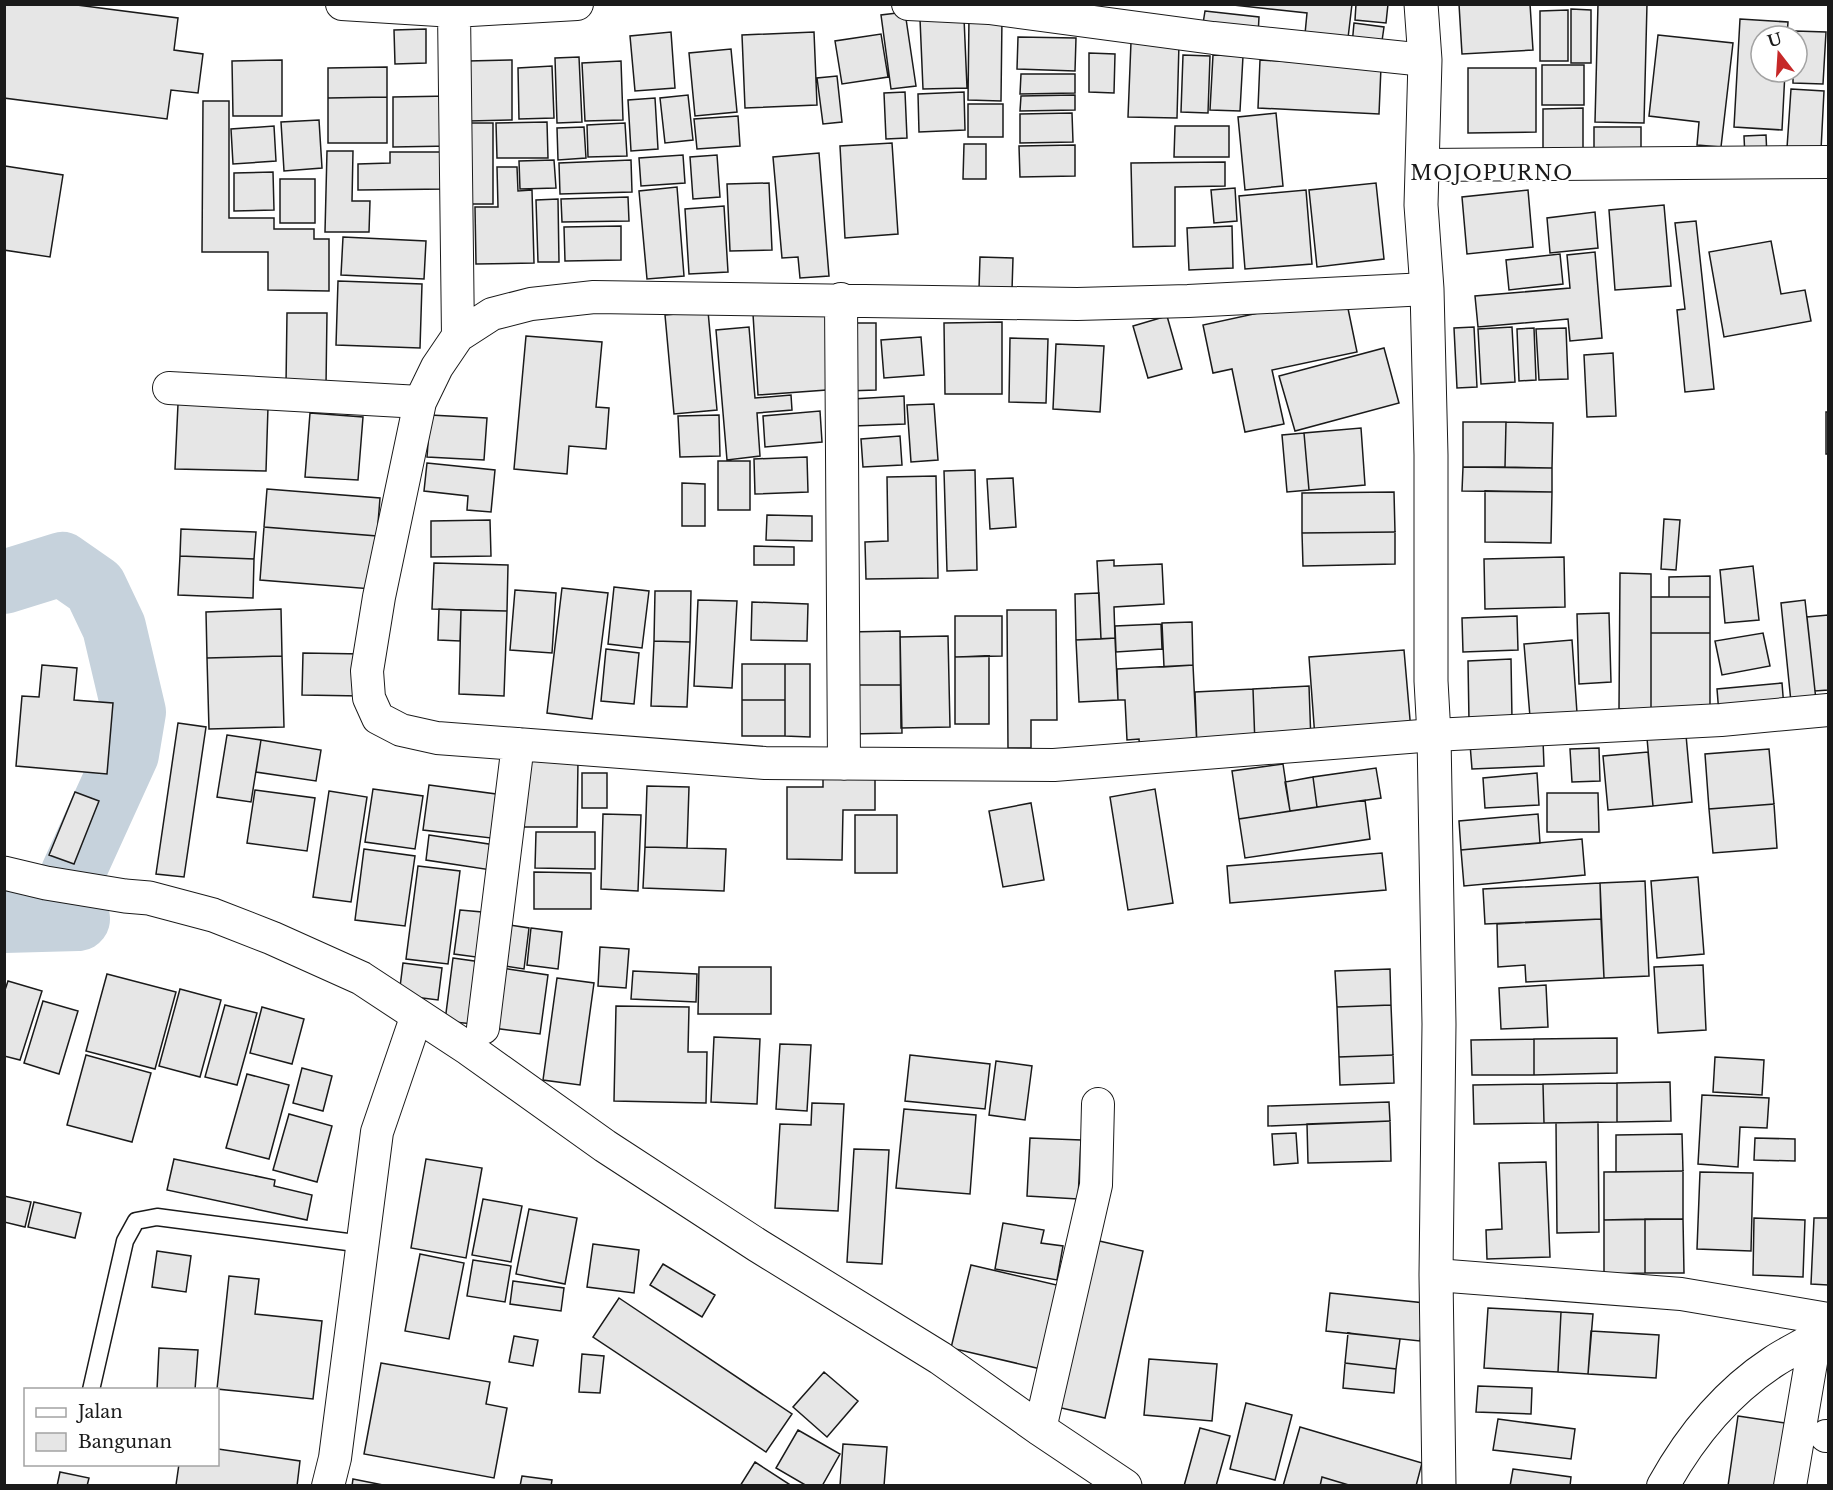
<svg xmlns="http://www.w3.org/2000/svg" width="1833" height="1490" viewBox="0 0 1833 1490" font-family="'Libre Baskerville',serif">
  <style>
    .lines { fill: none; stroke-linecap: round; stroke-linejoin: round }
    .river { stroke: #c6d2dc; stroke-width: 64 }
    .building { fill: #e6e6e6; stroke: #1a1a1a; stroke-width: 1.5 }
    .service-casing { stroke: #1a1a1a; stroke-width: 19 }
    .minor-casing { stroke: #1a1a1a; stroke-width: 34 }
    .tertiary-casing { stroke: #1a1a1a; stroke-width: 35 }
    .secondary-casing { stroke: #1a1a1a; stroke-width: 35 }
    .service { stroke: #fff; stroke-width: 16 }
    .minor { stroke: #fff; stroke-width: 32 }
    .tertiary { stroke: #fff; stroke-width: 33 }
    .secondary { stroke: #fff; stroke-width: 33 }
    .labels { text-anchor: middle; stroke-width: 4.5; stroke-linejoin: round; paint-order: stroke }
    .quarter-label { font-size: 20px; letter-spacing: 1.5px; fill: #1a1a1a; stroke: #fff }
  </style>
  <rect width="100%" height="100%" fill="#fff"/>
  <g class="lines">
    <path class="river" d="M4,582L62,564L95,587L114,627L134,712L127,754L72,875L78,919L4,921"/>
  </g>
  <path class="building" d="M4,4H69L178,18L174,50L203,54L198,93L171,90L167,119L4,98Z
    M1224,4H1352L1348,38L1305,34L1307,13Z
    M1356,4H1388L1386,23L1355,20Z
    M1459,4H1530L1533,50L1462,54Z
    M1598,4H1647L1644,123L1595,122Z
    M1571,9L1591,10V63H1571Z
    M1568,10V61H1540V11Z
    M1205,11L1259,17L1258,36L1202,30Z
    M905,12L916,86L891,89L881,15Z
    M969,16L1002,17L1001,101L968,100Z
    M964,18L967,88L923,89L920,19Z
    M1740,19L1788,22L1787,36H1761V72H1785L1782,130L1734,127Z
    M1354,23L1384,27L1381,48L1352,45Z
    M426,29V63L395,64L394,30Z
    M1795,31L1826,32L1823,84L1793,83V72H1797V36H1795Z
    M671,32L675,88L635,91L630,36Z
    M814,32L817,105L745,108L742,35Z
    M881,34L888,77L842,84L835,41Z
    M1658,35L1733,43L1721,147L1697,145L1699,122L1649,116Z
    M1018,37L1076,38L1075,71L1017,69Z
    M1131,42L1179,43L1177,118L1128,117Z
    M731,49L737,112L695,116L689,53Z
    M1089,53L1115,54L1114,93L1089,92Z
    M1183,55L1210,56L1208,113L1181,112Z
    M1213,55L1243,56L1240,111L1210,110Z
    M579,57L582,122L557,123L555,58Z
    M282,60V116H233L232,61Z
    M512,60V120L469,121L468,61Z
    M1260,60L1381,67L1379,114L1258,108Z
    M621,61L623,120L585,121L582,63Z
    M1542,65H1584V105H1542Z
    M552,66L554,118L519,119L518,68Z
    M387,67V97L328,98V68Z
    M1468,68H1536V132L1468,133Z
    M1021,74H1075V93L1020,94Z
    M837,76L842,122L823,124L817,78Z
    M1791,89L1824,91L1821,150L1787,148Z
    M905,92L907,138L886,139L884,93Z
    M964,92L965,130L919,132L918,94Z
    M688,95L693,140L665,143L660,98Z
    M1075,95V110L1020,111L1021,96Z
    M450,96L451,146L393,147V97Z
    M387,97V143H328V98Z
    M655,98L658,149L631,151L628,100Z
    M203,101H229V218H274V229H314V239H329V291L268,290V252H202Z
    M968,104H1003V137H968Z
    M1583,108V154L1543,155V109Z
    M1072,113L1073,142L1020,143V114Z
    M1276,113L1283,186L1245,190L1238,117Z
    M738,116L740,146L697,149L694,119Z
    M319,120L322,168L284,171L281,122Z
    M547,122L548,158H497L496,123Z
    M467,123H493V204H467Z
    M625,123L627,156L588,157L587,125Z
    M274,126L276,161L233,164L231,129Z
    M1175,126H1229V157H1174Z
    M584,127L586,158L558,160L557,128Z
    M1594,127H1641V151L1594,152Z
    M1766,135L1767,157L1745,158L1744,136Z
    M892,143L898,234L845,238L840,146Z
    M964,144H986V179H963Z
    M1075,145V176L1020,177L1019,146Z
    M327,151H353L352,201H370L369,232H325Z
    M390,152H448V189L358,190V164L390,163Z
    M819,153L829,276L800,278L798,257L782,258L773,157Z
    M683,155L685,183L641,186L639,158Z
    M717,155L720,197L693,199L690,157Z
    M554,160L556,188L520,189L519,161Z
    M631,160L632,192L560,194L559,163Z
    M1225,162V186L1175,187V246L1133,247L1131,163Z
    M5,166L63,175L50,257L4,250Z
    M497,167H517L518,191L532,190L534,263L476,264L475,207H498Z
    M273,172L274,210L234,211V173Z
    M280,179H315V223H280Z
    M769,183L772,250L730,251L727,184Z
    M1376,183L1384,259L1317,267L1309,190Z
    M677,187L684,276L647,279L639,191Z
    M1235,188L1237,221L1214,223L1211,190Z
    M1306,190L1312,264L1245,269L1239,196Z
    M1528,190L1533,247L1467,254L1462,197Z
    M628,197L629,221L562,222L561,199Z
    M558,199L559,262H538L536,200Z
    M1664,205L1671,286L1615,290L1609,210Z
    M724,206L728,272L689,274L685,209Z
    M1595,212L1598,248L1550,253L1547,218Z
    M1696,221L1714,389L1685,392L1677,310L1685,309L1675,223Z
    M621,226V260L565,261L564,227Z
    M1232,226L1233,268L1189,270L1187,228Z
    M343,237L426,241L424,279L341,275Z
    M1771,241L1781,294L1805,290L1811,321L1724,337L1709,252Z
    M1595,252L1602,338L1570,341L1568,319L1478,327L1475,296L1570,288L1567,255Z
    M1560,254L1563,284L1509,290L1506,260Z
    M980,257L1013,258L1012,290L979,289Z
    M338,281L422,284L420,348L336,345Z
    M1345,294L1357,352L1272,370L1284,424L1245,432L1232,369L1213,373L1203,325Z
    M834,308L840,389L758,395L753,314Z
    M708,311L717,410L674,414L665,315Z
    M287,313H327L326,386L286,385Z
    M1167,316L1182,369L1148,378L1133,326Z
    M1002,322V394H945L944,323Z
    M846,323H876V390L846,391Z
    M749,327L755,398L791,395L792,410L757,413L760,456L727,460L716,330Z
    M1474,327L1477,387L1457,388L1454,328Z
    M1512,327L1515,382L1481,384L1478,329Z
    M1534,328L1536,380L1519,381L1517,329Z
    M1566,328L1568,379L1539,380L1536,329Z
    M526,336L602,342L596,407L609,408L606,449L569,446L567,474L514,469Z
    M921,337L924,375L884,378L881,340Z
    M1010,338L1048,339L1046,403L1009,402Z
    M1056,344L1104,346L1100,412L1053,409Z
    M1384,348L1399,403L1295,431L1279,376Z
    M1613,353L1616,416L1587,417L1584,355Z
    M904,396L905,424L854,426L852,399Z
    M178,404L268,407L266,471L175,469Z
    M934,404L938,460L911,462L907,405Z
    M820,411L822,442L765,447L763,416Z
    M1826,412H1828V454H1826Z
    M310,413L363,417L358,480L305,477Z
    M430,415L487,418L484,460L427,457Z
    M719,415L720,456L680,457L678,416Z
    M1463,422H1506L1505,467H1463Z
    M1506,422L1553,423L1552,468L1505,467Z
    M1361,428L1365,485L1309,490L1304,433Z
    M1304,433L1309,490L1287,492L1282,435Z
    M900,436L902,465L863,467L861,439Z
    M807,457L808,492L755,494L754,459Z
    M718,461H750V510H718Z
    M427,463L495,470L491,512L467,510L468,496L424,491Z
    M1463,467L1552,468V492L1462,491Z
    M975,470L977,570L947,571L944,471Z
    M936,476L938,578L866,579L865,542L888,541L887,477Z
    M1013,478L1016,527L990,529L987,479Z
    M682,483L705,484V526H682Z
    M267,489L380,498L377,536L264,527Z
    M1485,491L1552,492L1551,543L1485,542Z
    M1394,492L1395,532L1302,533V493Z
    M767,515L812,516V541L766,540Z
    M1664,519L1680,520L1676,570L1661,569Z
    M490,520L491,556L431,557V521Z
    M264,527L377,536L372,589L260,580Z
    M181,529L256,532L254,559L180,556Z
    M1395,532V564L1303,566L1302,533Z
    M754,546L794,547V565H754Z
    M180,556L254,559L253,598L178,595Z
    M1564,557L1565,607L1485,609L1484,559Z
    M1114,560V566L1162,564L1164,604L1114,607L1115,638L1101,639L1097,561Z
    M434,563L508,565L507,611L432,609Z
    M1753,566L1759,620L1725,623L1720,570Z
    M1620,573L1651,574V709H1619Z
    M1710,576V597H1669V577Z
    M614,587L649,591L642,648L608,644Z
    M562,588L608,593L592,719L547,713Z
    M515,590L556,593L552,653L510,650Z
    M655,591H691L690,642L654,641Z
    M1099,593L1101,639L1076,640L1075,594Z
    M1651,597H1710V633H1651Z
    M698,600L737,601L732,688L694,686Z
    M1805,600L1816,700L1791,702L1781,603Z
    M752,602L808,604L807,641L751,640Z
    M281,609L282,656L207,658L206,612Z
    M439,609L461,610L460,641L438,640Z
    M461,610L507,611L504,696L459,694Z
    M1007,610H1056L1057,720H1031V748H1008Z
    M1609,613L1611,682L1579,684L1577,614Z
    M1828,615V690L1815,691L1807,617Z
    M955,616H1002V656L955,657Z
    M1517,616L1518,650L1463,652L1462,618Z
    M1192,622L1193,665L1164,667L1162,623Z
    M1161,624L1162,649L1116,652L1115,626Z
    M900,631L901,685H848L847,632Z
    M1651,633H1710V709H1651Z
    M1763,633L1770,666L1722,675L1715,641Z
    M948,636L950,727L901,728L900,637Z
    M1115,638L1118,700L1079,702L1076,640Z
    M1572,640L1577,713L1530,717L1524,644Z
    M654,641L690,642L687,707L651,706Z
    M606,649L639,653L634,704L601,701Z
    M1404,650L1411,731L1315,738L1309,657Z
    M303,653L363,654L362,696L302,695Z
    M282,656L284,727L209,729L207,658Z
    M989,656V724H955V657Z
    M1511,659L1512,720L1469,721L1468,661Z
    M742,664H785V700H742Z
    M785,664H810V737L785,736Z
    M42,665L77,668L74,700L113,703L107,774L16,766L22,696L39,697Z
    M1193,665L1197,748L1140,751L1139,739L1127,740L1125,700H1118L1117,669Z
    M1782,683L1784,708L1719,714L1717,689Z
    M848,685H901L902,733L849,734Z
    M1309,686L1311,742L1255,745L1253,689Z
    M1253,689L1255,745L1197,748L1195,692Z
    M742,700H785V736H742Z
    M178,723L206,727L184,877L156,874Z
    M227,735L261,740L251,802L217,797Z
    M1686,735L1692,802L1653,806L1647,738Z
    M261,740L321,750L316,781L256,772Z
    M1543,740L1544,766L1472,769L1470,744Z
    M1599,748L1600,781L1572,782L1570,749Z
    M1769,749L1774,804L1709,809L1705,754Z
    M1648,752L1653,806L1608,810L1603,756Z
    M521,761H578L577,827H521Z
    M1283,764L1290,811L1239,819L1232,771Z
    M1376,768L1381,798L1317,807L1313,777Z
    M582,773H607V808H582Z
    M1537,773L1539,805L1485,808L1483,778Z
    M823,774L875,775V810H843L842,860L787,859V787H823Z
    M1313,777L1317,807L1290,811L1285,782Z
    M429,785L496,794L491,838L423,830Z
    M647,786L689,787L687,848L645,847Z
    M373,789L423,796L415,849L365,842Z
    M1155,789L1173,903L1128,910L1110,797Z
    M255,790L315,798L307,851L247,843Z
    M329,791L367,797L351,902L313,897Z
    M75,792L99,801L74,864L49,855Z
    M1547,793H1598L1599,832H1547Z
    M1365,800L1370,839L1245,858L1239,819Z
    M1031,803L1044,880L1003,887L989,811Z
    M1774,804L1777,848L1713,853L1709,809Z
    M603,814L641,815L638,891L601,889Z
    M1538,814L1540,843L1461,850L1459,821Z
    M855,815H897V873H855Z
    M536,832H595V869L535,868Z
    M429,835L495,845L491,870L426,860Z
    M1582,839L1585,875L1464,886L1461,850Z
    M645,847L726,849L724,891L643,888Z
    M364,849L415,856L405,926L355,920Z
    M1382,853L1386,890L1230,903L1227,866Z
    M418,866L460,871L448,964L406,959Z
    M534,872L591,873V909H534Z
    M1698,877L1704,954L1657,958L1651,881Z
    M1645,881L1649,976L1604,978L1600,883Z
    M1600,883L1601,919L1485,924L1483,889Z
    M460,910L482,912L476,957L454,954Z
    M1601,919L1604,978L1526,982L1525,965L1498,967L1497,924Z
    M504,924L529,928L524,969L499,965Z
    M531,928L562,932L558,969L527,965Z
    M600,947L629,949L626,988L598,986Z
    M453,958L481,962L473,1024L445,1021Z
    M403,963L442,968L438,1000L399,995Z
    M1703,965L1706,1030L1658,1033L1654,967Z
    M699,967H771V1014H698Z
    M501,968L548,975L540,1034L493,1028Z
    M1390,969L1391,1005L1337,1007L1335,971Z
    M633,971L697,974L696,1002L631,999Z
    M107,974L176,992L155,1069L86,1051Z
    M557,978L594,983L580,1085L543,1080Z
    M8,981L42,991L20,1060L4,1056V993Z
    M1546,985L1548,1027L1501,1029L1499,988Z
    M180,989L221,1000L200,1077L159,1066Z
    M43,1001L78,1011L59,1074L24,1063Z
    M225,1005L257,1013L237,1085L205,1077Z
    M1391,1005L1393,1055L1339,1057L1337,1007Z
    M616,1006L689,1007L688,1052H707L706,1103L614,1101Z
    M262,1007L304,1019L292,1064L250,1053Z
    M714,1037L760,1039L757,1104L711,1102Z
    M1617,1038V1073L1534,1075V1039Z
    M1534,1039V1075H1472L1471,1040Z
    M780,1044L811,1045L807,1111L776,1109Z
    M86,1055L151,1073L132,1142L67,1125Z
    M910,1055L990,1064L985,1109L905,1101Z
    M1393,1055L1394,1083L1340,1085L1339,1057Z
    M1715,1057L1764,1060L1762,1095L1713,1092Z
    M996,1061L1032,1066L1025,1120L989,1115Z
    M302,1068L332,1076L323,1111L293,1103Z
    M247,1074L289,1085L269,1159L226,1148Z
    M1670,1082L1671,1121L1617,1122V1083Z
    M1617,1083V1122L1544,1123L1543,1084Z
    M1543,1084L1544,1123L1474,1124L1473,1085Z
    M1702,1095L1769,1098L1767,1128L1740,1127L1738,1167L1698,1164Z
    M1389,1102L1390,1121L1268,1126V1106Z
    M812,1103L844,1104L838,1211L775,1208L780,1124L811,1125Z
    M904,1109L976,1115L970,1194L896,1188Z
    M289,1114L332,1126L317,1182L273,1170Z
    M1390,1121L1391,1161L1308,1163L1307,1124Z
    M1598,1122L1599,1232L1557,1233L1556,1123Z
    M1296,1133L1298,1163L1274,1165L1272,1134Z
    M1682,1134L1683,1171L1616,1172V1135Z
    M1030,1138L1081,1140L1078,1199L1027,1196Z
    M1755,1138L1795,1139V1161L1754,1160Z
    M854,1149L889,1150L882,1264L847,1262Z
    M174,1159L275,1180L274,1186L312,1195L307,1220L167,1190Z
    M426,1159L482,1168L466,1258L411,1248Z
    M1546,1162L1550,1257L1487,1259L1486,1230L1502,1229L1499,1163Z
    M1683,1171V1219L1604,1220V1172Z
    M1700,1172L1753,1173L1751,1251L1697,1249Z
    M4,1196L31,1202L25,1227L4,1222Z
    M483,1199L522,1206L511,1262L472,1255Z
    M34,1202L81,1213L75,1238L28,1227Z
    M529,1209L577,1218L565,1284L516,1274Z
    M1754,1218L1805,1220L1803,1277L1753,1275Z
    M1814,1218H1828V1285L1811,1284Z
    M1645,1219H1683L1684,1273H1645Z
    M1645,1219V1273L1604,1274V1220Z
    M1003,1223L1044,1230L1041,1243L1063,1246L1057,1280L995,1269Z
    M1095,1240L1143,1251L1105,1418L1057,1407Z
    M593,1244L639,1250L634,1293L587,1287Z
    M157,1251L191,1256L186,1292L152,1287Z
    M420,1254L464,1263L449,1339L405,1331Z
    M473,1260L511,1266L505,1302L467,1296Z
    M663,1264L715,1295L702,1317L650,1285Z
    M971,1265L1061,1286L1041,1369L951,1348Z
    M229,1276L259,1279L255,1314L322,1321L313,1399L217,1389Z
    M513,1281L564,1288L561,1311L510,1304Z
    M1330,1293L1425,1303L1420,1341L1326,1331Z
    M619,1298L792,1414L766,1452L593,1337Z
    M1488,1308L1561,1312L1558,1372L1484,1368Z
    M1561,1312L1593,1314L1588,1374L1558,1372Z
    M1591,1331L1659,1335L1656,1378L1588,1374Z
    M1348,1333L1400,1339L1396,1369L1345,1363Z
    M514,1336L538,1340L533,1366L509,1362Z
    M159,1348L198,1350L195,1390H157Z
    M582,1354L604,1356L600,1393L579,1392Z
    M1149,1359L1217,1364L1212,1421L1144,1415Z
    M381,1363L490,1382L486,1404L507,1408L494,1478L364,1454Z
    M1345,1363L1396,1369L1394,1393L1343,1388Z
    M824,1372L858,1401L827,1437L793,1407Z
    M1478,1386L1532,1388L1531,1414L1476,1412Z
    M1246,1403L1292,1415L1275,1480L1230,1469Z
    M1738,1416L1799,1425L1789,1486H1728Z
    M1498,1419L1575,1429L1571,1459L1493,1450Z
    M1300,1427L1422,1463L1416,1486H1352L1322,1477L1320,1486H1283Z
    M1200,1428L1230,1436L1216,1486H1184Z
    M798,1430L840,1454L822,1486H807L776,1468Z
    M843,1444L887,1447L884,1486H840Z
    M218,1449L300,1461L297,1486L176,1485L179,1464H218Z
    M755,1462L792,1486H740Z
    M1513,1469L1571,1477L1570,1486H1510Z
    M60,1472L89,1478L87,1486H57Z
    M522,1476L552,1480L551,1486H520Z
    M1322,1477L1352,1486H1320Z
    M353,1479L388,1486H352Z"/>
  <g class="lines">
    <defs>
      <path id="service" d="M91,1390L125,1241L136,1221L157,1217L363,1244"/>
      <path id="minor" d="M342,4L454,11L577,4
        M908,4L989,8L1213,38L1425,60
        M454,11L458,336
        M1423,165L1828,162
        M1427,289L1188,301L1077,304L594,297L531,304L492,314L458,336L437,367L420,402L379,597L367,671L369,698L378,718L401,730L437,738L765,763L1054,765L1434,735L1721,720L1828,710
        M841,299L844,764
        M169,388L420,402
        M483,1028L518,744
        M1436,1275L1681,1294L1828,1319
        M1040,1429L1096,1185L1098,1104
        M1826,1436H1828
        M328,1486L335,1458L377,1132L417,1015
        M1663,1486C1690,1437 1726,1393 1773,1362C1791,1350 1811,1342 1828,1329
        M1790,1486L1815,1339"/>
      <path id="tertiary" d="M1421,4L1425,60L1421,205L1427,289L1431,455V681L1434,735L1439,1024L1436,1275L1439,1486"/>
      <path id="secondary" d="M4,873L46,883L125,896L149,898L213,915L272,938L361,978L469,1049L605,1146L757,1245L940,1358L1040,1429L1125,1486"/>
    </defs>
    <use href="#service" class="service-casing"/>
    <use href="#minor" class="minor-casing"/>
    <use href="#tertiary" class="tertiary-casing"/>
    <use href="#secondary" class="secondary-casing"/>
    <use href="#service" class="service"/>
    <use href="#minor" class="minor"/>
    <use href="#tertiary" class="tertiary"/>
    <use href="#secondary" class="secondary"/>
  </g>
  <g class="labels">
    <g class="quarter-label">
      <text x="1492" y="180">MOJOPURNO</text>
    </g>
  </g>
  <rect width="1833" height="1490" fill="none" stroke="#1a1a1a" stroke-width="12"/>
  <rect x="24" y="1388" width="195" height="78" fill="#ffffff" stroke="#a3a3a3" stroke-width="1.5"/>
  <rect x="36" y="1408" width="30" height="9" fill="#ffffff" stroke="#a3a3a3" stroke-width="1.5"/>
  <text x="78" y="1418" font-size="18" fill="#1a1a1a">Jalan</text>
  <rect x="36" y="1433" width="30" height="18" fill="#e6e6e6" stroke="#a3a3a3" stroke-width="1.5"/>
  <text x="78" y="1448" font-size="18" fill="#1a1a1a">Bangunan</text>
  <g transform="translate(1779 54) rotate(343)"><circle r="28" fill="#ffffff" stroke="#a3a3a3" stroke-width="1.5"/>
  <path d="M0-4.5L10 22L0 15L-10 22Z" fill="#c62828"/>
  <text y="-9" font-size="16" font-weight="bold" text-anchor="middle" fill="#1a1a1a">U</text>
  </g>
</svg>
